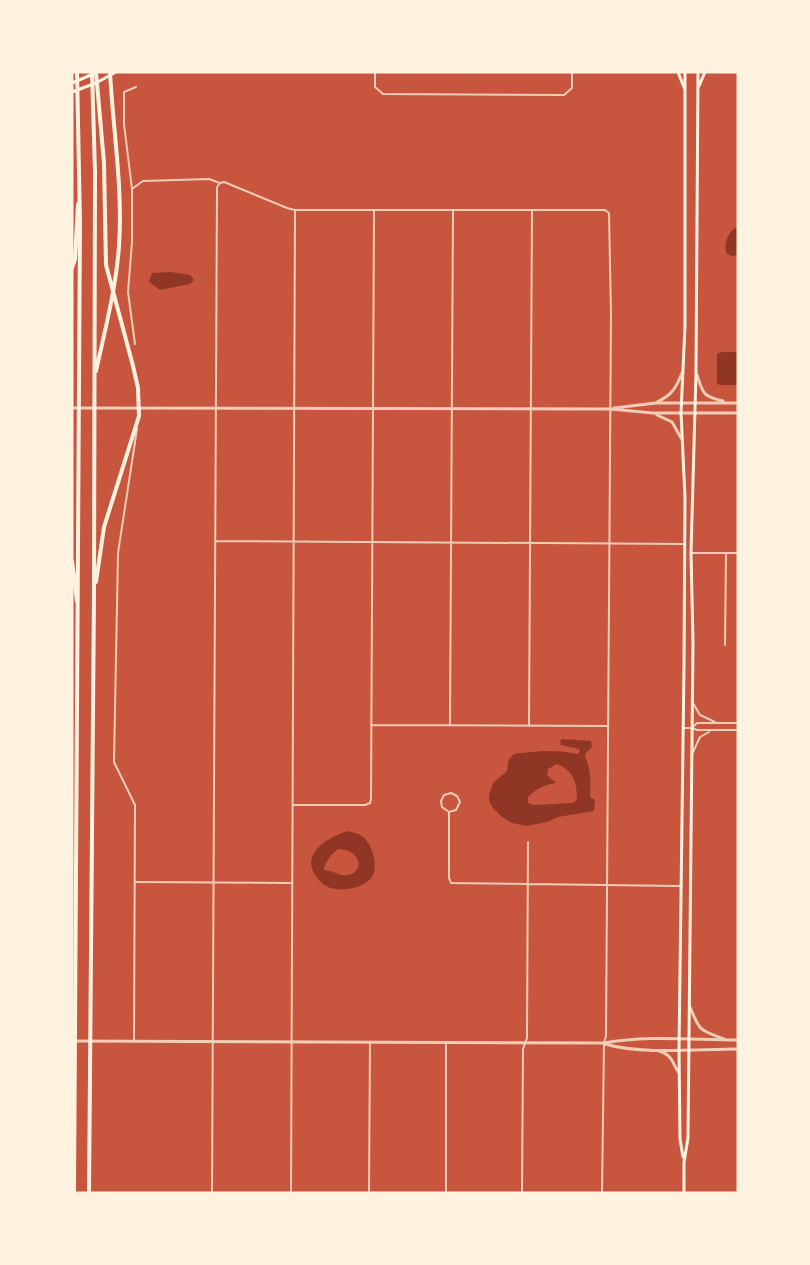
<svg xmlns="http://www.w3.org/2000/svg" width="810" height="1265" viewBox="0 0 810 1265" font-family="'Golos Text',sans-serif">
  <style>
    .water { fill: #8f3625; fill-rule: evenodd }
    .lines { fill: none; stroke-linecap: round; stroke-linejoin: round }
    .minor { stroke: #f1ccb7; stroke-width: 2 }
    .tertiary { stroke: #f1ccb7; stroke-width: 3 }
    .secondary { stroke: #fff3e0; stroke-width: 3 }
    .motorway { stroke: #fff3e0; stroke-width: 4 }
  </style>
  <rect width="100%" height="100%" fill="#c8553d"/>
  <path class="water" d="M738,227V255L732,256L727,254C723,244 728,230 738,227Z
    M171,272L190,275L194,280L190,284L160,290L149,282L152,273Z
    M722,352H738V385H720L717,384V354Z
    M562,739L591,741L592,747L586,753L585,757C591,768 591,784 590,797L595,800L594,811L558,817L547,822L527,826L512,823L502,817L493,808L489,801V795L493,783L507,771L509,759L514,754C536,751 556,749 577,754L580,752L579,749L561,745L560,741ZM557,764C574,771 577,783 577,800L573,803L533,805L528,803V797C537,788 544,785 556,783L547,775L548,769Z
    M347,831C351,832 357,833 360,835C372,841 379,866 372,877C363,890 333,894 322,883C295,858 324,839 347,831ZM339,849C361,850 365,872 348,875C340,877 333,870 324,870V868C328,859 331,853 339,849Z"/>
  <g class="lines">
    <path class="minor" d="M375,72V87L383,94L564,95L572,88V72
      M132,189L143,181L209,179L220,183L224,182L287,208L295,210H605L609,213L611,313L606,1036L604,1043L602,1193
      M135,344L128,292L132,242V189L124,124V92L136,87
      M216,541L685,544
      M691,553H738
      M725,645L726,553
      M693,703L700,715L715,722
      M371,725L608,726
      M450,725L453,210
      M529,726L532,211
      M683,728H692L697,730H738
      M692,728L697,723H738
      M693,752L700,737L709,732
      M293,805H365L370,803L371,799L374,210
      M449,812L442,807L441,801L444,795L451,793L457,796L460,802L456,810L449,812V878L451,883L680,886
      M136,882L292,883
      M134,1041L135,805L114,762L118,553L137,429
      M446,1042V1193
      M212,1193L217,187L220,183
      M291,1193L295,210
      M369,1193L370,1042
      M522,1193L523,1049L527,1038L528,842"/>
    <path class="tertiary" d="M697,375C703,393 702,396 723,401
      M657,402C672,395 676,388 682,373
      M72,408L610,409L653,413H738
      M614,408L656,403H738
      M657,415L672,422L681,438
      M690,1007C700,1032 700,1030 724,1039
      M72,1041L604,1043C647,1035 694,1040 738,1040
      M605,1044C643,1055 698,1049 738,1049
      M659,1051C673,1055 672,1063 679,1073"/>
    <path class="secondary" d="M678,72L685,90
      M72,83L93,74
      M699,86L705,72
      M72,92L96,83L116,72
      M683,1157L680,1139L679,1049L684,666L685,497L681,413L685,326V72
      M684,1193V1162L688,1138L693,642L691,553L696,373L698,72"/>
    <path class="motorway" d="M96,72L104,163L106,265L133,366L138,388L139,416L104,527L96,582
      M72,268L75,259L78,204
      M96,371C105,330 116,288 119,246C123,188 113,130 110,72
      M72,561L77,602
      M74,1193L80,222L77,72
      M89,1193L94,592L95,172L92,72"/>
  </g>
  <rect width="810" height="1265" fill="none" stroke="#fff3e0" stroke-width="147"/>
</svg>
